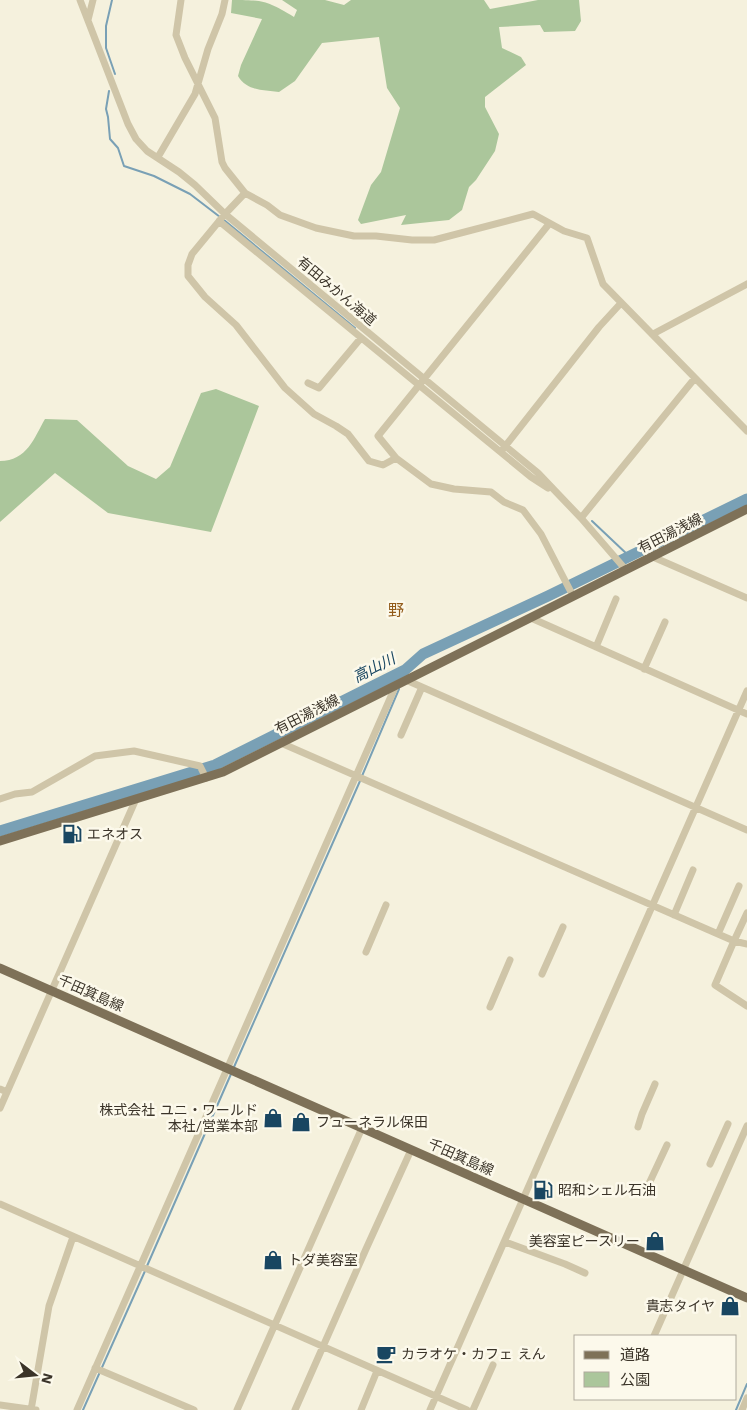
<svg xmlns="http://www.w3.org/2000/svg" width="747" height="1410" viewBox="0 0 747 1410" font-family="'Work Sans','Noto Sans JP',sans-serif">
  <style>
    .green { fill: #abc69b }
    .lines { fill: none; stroke-linecap: round; stroke-linejoin: round }
    .stream { stroke: #79a0b5; stroke-width: 2 }
    .river { stroke: #79a0b5; stroke-width: 11 }
    .minor { stroke: #cfc5a8; stroke-width: 7 }
    .major { stroke: #7e7158; stroke-width: 9 }
    .labels { text-anchor: middle; stroke-width: 5; stroke-linejoin: round; paint-order: stroke }
    .street-label { font-size: 14px; fill: #3b3429; stroke: #fcf9eb }
    .poi-label { font-size: 14px; fill: #3b3429; stroke: #fcf9eb; text-anchor: start }
    .water-label { font-size: 15px; font-style: italic; fill: #194661; stroke: #fcf9eb }
    .quarter-label { font-size: 16px; fill: #925b19; stroke: #fcf9eb }
  </style>
  <rect width="100%" height="100%" fill="#f5f1dd"/>
  <path class="green" d="M232,0C264,0 267,1 294,17L297,10L282,0H325L344,5L351,0H484L490,9L538,0H579L581,21L575,31L544,32L540,25L499,27L502,48L521,57L526,65L485,97V107L499,134L495,151L476,180L469,187L462,210L449,220L401,225L406,215L361,224L358,220L371,185L381,172L400,108L387,88L379,37L322,43L295,81L279,92C263,90 247,91 238,76L241,65L262,19L231,13Z
    M216,389L259,406L211,532L108,513L55,473L0,522V461C27,461 34,438 45,419L77,420L128,466L156,479L170,467L201,393Z"/>
  <g class="lines">
    <path class="stream" d="M112,0L106,26V48L115,74
      M109,91L106,109L108,117L110,139L118,148L124,166L154,176L190,194L220,217
      M224,220L355,328
      M592,521L629,556
      M403,675L405,670
      M362,776L399,689
      M234,1067L360,781
      M147,1266L231,1074
      M83,1410L145,1271
      M736,1410L747,1384"/>
    <path class="river" d="M0,831L215,765L405,670L423,654L548,596L747,499"/>
    <path class="minor" d="M80,0L128,124L136,139L147,151L179,172L195,185L225,214L538,473L581,518L626,570
      M181,0L176,35L185,58L215,118L222,162L225,168L245,193L267,205L280,215L316,228L354,236H376L412,240H434L533,214L564,231L587,238L603,284L747,431
      M88,20L93,0
      M158,157L195,94L208,49L222,14L225,0
      M245,193L225,214L192,254L188,265V276L205,297L236,325L285,388L314,414L336,426L348,434L369,461L383,465L396,458
      M219,221L531,477L548,488
      M549,224L378,436L396,458L431,484L454,489L491,492L504,502L523,510L541,534L573,596
      M653,334L747,284
      M308,383L319,388L361,338
      M503,449L599,327L621,303
      M581,518L695,378
      M653,557L747,598
      M531,618L747,714
      M596,647L616,599
      M644,669L665,622
      M406,680L747,830
      M401,735L422,687
      M281,743L734,941L715,985L747,1006
      M0,799L15,794L32,792L95,756L134,751L200,766L206,778
      M747,913L734,941L747,944
      M674,915L693,870
      M718,934L739,886
      M366,952L386,905
      M542,974L563,927
      M490,1007L510,960
      M0,1089L7,1092
      M0,1108L136,799
      M638,1127L642,1114L655,1084
      M710,1164L728,1124
      M646,1190L667,1145
      M0,1204L467,1410
      M505,1242L565,1264L585,1273
      M654,1336L747,1126
      M95,1368L194,1410
      M0,1405L36,1410
      M31,1410L49,1306L73,1237
      M77,1410L396,685
      M237,1410L362,1128
      M295,1410L366,1249L411,1150
      M361,1410L377,1371
      M430,1410L747,691
      M473,1410L493,1365
      M742,1410L747,1398"/>
    <path class="major" d="M0,841L223,772L747,509
      M0,968L747,1298"/>
  </g>
  <defs>
    <symbol id="fuel-bare" viewBox="-9 -9 18 18"><path d="M-5.5-6h7V0h2V4h1.3V-2.5L3-4.5l.8-.8L6-3V5H2.5V1h-1V6h-7ZM-4.2-4.7v3.2H.2V-4.7Z" fill="#194661" stroke="#fcf9eb" stroke-width="2.5" paint-order="stroke"/></symbol>
    <symbol id="shop-bare" viewBox="-9 -9 18 18"><path d="M-5-2.5h2.3a2.7 3.5 0 0 1 5.4 0H5L5.5 6h-11ZM-1.5-2.5h3a1.5 2.3 0 0 0-3 0Z" fill="#194661" stroke="#fcf9eb" stroke-width="2.5" paint-order="stroke"/></symbol>
    <symbol id="cafe-bare" viewBox="-9 -9 18 18"><path d="M-5.5-4.5H6V0H3Q3 3.5 0 3.5H-2.5Q-5.5 3.5-5.5 0ZM3-3.2v2h1.7v-2ZM-6 4.5H4V6H-6Z" fill="#194661" stroke="#fcf9eb" stroke-width="2.5" paint-order="stroke"/></symbol>
  </defs>
  <g fill-rule="evenodd">
    <use href="#fuel-bare" x="58" y="820" width="28" height="28"/>
    <use href="#shop-bare" x="259" y="1104" width="28" height="28"/>
    <use href="#shop-bare" x="287" y="1108" width="28" height="28"/>
    <use href="#fuel-bare" x="529" y="1176" width="28" height="28"/>
    <use href="#shop-bare" x="641" y="1227" width="28" height="28"/>
    <use href="#shop-bare" x="259" y="1246" width="28" height="28"/>
    <use href="#shop-bare" x="716" y="1292" width="28" height="28"/>
    <use href="#cafe-bare" x="372" y="1340" width="28" height="28"/>
  </g>
  <g class="labels">
    <g class="street-label">
      <text transform="translate(337 291) rotate(40)" y="5">有田みかん海道</text>
      <text transform="translate(670 533) rotate(-27)" y="5">有田湯浅線</text>
      <text transform="translate(307 714) rotate(-27)" y="5">有田湯浅線</text>
      <text transform="translate(91 993) rotate(24)" y="5">千田箕島線</text>
      <text transform="translate(461 1157) rotate(24)" y="5">千田箕島線</text>
    </g>
    <g class="poi-label">
      <text x="87" y="839">エネオス</text>
      <text x="258" y="1115" text-anchor="end">株式会社 ユニ・ワールド<tspan x="258" dy="16">本社/営業本部</tspan></text>
      <text x="316" y="1127">フューネラル保田</text>
      <text x="558" y="1195">昭和シェル石油</text>
      <text x="640" y="1246" text-anchor="end">美容室ピースリー</text>
      <text x="288" y="1265">トダ美容室</text>
      <text x="715" y="1311" text-anchor="end">貴志タイヤ</text>
      <text x="401" y="1359">カラオケ・カフェ えん</text>
    </g>
    <g class="water-label">
      <text transform="translate(374 668) rotate(-27)" y="5">高山川</text>
    </g>
    <g class="quarter-label">
      <text x="396" y="616">野</text>
    </g>
  </g>
  <rect x="574" y="1335" width="162" height="65" fill="#fcf9eb" stroke="#afaa9d"/>
  <rect x="584" y="1351" width="25" height="8" fill="#7e7158" stroke="#afaa9d"/>
  <text x="620" y="1360" font-size="15" fill="#3b3429">道路</text>
  <rect x="584" y="1372" width="25" height="15" fill="#abc69b" stroke="#afaa9d"/>
  <text x="620" y="1385" font-size="15" fill="#3b3429">公園</text>
  <g transform="translate(35 1375) rotate(106)" stroke="#fcf9eb" stroke-width="4" paint-order="stroke">
  <path d="M0-4L9 19L0 12L-9 19Z" fill="#3b3429"/>
  <text y="-8" font-size="14" font-weight="bold" text-anchor="middle" fill="#3b3429">N</text>
  </g>
</svg>
